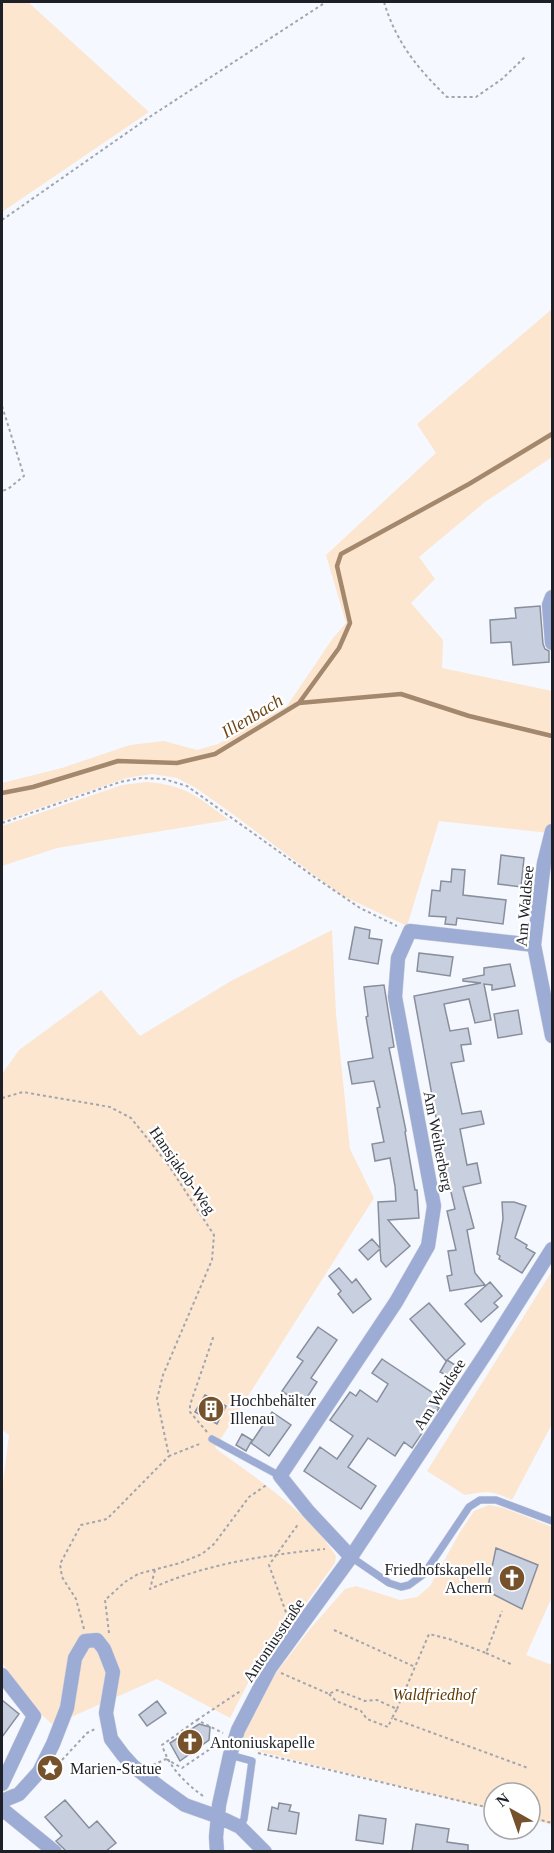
<svg xmlns="http://www.w3.org/2000/svg" width="554" height="1853" viewBox="0 0 554 1853" font-family="Georgia,serif">
  <style>
    .green { fill: #fde6cf }
    .lines { fill: none; stroke-linecap: round; stroke-linejoin: round }
    .stream { stroke: #a3886d; stroke-width: 4.5 }
    .building { fill: #c8cfdf; stroke: #888e9c; stroke-width: 1.5 }
    .service-casing { stroke: #d2d5dc; stroke-width: 8 }
    .minor-casing { stroke: #d2d5dc; stroke-width: 15 }
    .path { stroke: #a2a5ac; stroke-width: 2; stroke-dasharray: 3 3; stroke-linecap: butt }
    .service { stroke: #9dacd4; stroke-width: 7 }
    .minor { stroke: #9dacd4; stroke-width: 14 }
    .labels { text-anchor: middle; stroke-width: 4.5; stroke-linejoin: round; paint-order: stroke }
    .street-label { font-size: 16px; fill: #1d2026; stroke: #fff }
    .poi-label { font-size: 16px; fill: #1d2026; stroke: #fff; text-anchor: start }
    .park-label { font-size: 16px; font-style: italic; fill: #603a04; stroke: #fff }
    .water-label { font-size: 18px; font-style: italic; fill: #6e4717; stroke: #fff }
  </style>
  <rect width="100%" height="100%" fill="#f5f8ff"/>
  <path class="green" d="M2,2H28L149,112L2,212Z
    M552,309V457L485,502L419,557L435,579L411,603L443,640L442,668L552,691V819L549,833L439,821L407,926L341,895L234,815L196,788L177,778L152,774L127,778L2,821V783L62,768L130,745L164,741L197,750L218,744L287,706L333,638L346,623L326,555L436,453L417,424Z
    M147,782C186,785 198,797 229,820L57,848L2,866V826L122,785Z
    M332,930L336,1014L350,1149L374,1198L215,1448C256,1478 309,1513 336,1556L335,1563L248,1683L230,1718L157,1679L53,1725L41,1714L2,1663V1490L9,1435L2,1430V1074L19,1050L101,990L140,1036L231,981Z
    M552,1271V1424L512,1500C492,1490 486,1491 465,1495L427,1471Z
    M489,1505L504,1508L552,1527V1597L526,1655L552,1665V1825L530,1819V1793H494V1810L238,1746L272,1678L310,1629L345,1589L356,1586L400,1600L417,1597L430,1586L460,1532L474,1511Z"/>
  <g class="lines">
    <path class="stream" d="M299,703L339,648L350,623L337,566L341,554L469,484L552,434
      M2,793L33,787L118,761L177,763L215,754L299,703L401,694L469,716L552,736"/>
  </g>
  <path class="building" d="M540,606L543,644L545,649L549,651V662L513,665L511,642L491,643L490,620L516,618L515,608Z
    M501,855L524,858L521,887L498,884Z
    M452,869L465,870L463,895L506,900L503,924L457,918L456,925L445,924L446,917L429,916L432,890L440,891L441,881L451,882Z
    M355,927L370,930L369,938L382,940L378,964L349,959Z
    M419,953L453,957L450,976L417,971Z
    M510,964L515,986L492,990V985L484,984L491,1020L475,1023L469,999L444,1004L450,1031L468,1028L471,1044L461,1045L464,1061L451,1063L462,1114L481,1111L484,1124L460,1129L467,1165L477,1163L481,1183L463,1187L474,1228L467,1230L475,1273L485,1285L450,1291L447,1276L452,1275L448,1251L456,1250L447,1211L455,1209L445,1167L414,996L481,983L463,981V979L484,975V968Z
    M384,985L394,1047L389,1048L406,1131L405,1132L415,1190H417L419,1218L388,1220L410,1246L386,1267L381,1261L380,1249L368,1260L359,1250L372,1239L380,1248L378,1202L396,1201L395,1186L390,1158L375,1161L372,1144L384,1142L377,1108L380,1107L374,1081L352,1084L348,1062L373,1058L366,1017L368,1016L364,987Z
    M518,1010L522,1034L498,1038L494,1014Z
    M502,1202H514L526,1206L515,1238L527,1245L526,1248L535,1253L522,1273L499,1259L500,1256L497,1254L503,1219Z
    M339,1268L352,1283L356,1279L371,1299L353,1313L338,1294L341,1291L329,1276Z
    M490,1282L502,1296L494,1303L498,1307L481,1322L465,1304Z
    M429,1303L465,1344L446,1361L410,1319Z
    M318,1327L337,1340L311,1378L317,1382L302,1405L282,1391L303,1361L297,1357Z
    M382,1359L436,1395L431,1402L439,1408L412,1448L404,1442L395,1456L368,1438L348,1467L376,1486L361,1509L304,1471L320,1447L337,1459L353,1436L330,1420L350,1392L356,1396L360,1390L377,1402L388,1384L372,1373Z
    M447,1360L460,1368L454,1379L440,1372Z
    M205,1395L226,1406L217,1424L195,1412Z
    M272,1412L291,1425L269,1456L251,1443Z
    M242,1434L252,1440L246,1451L236,1445Z
    M496,1548L538,1565L522,1609L487,1591Z
    M2,1700L19,1714L2,1737Z
    M157,1701L166,1713L147,1726L139,1715Z
    M199,1724L210,1727L209,1740L180,1761L170,1743Z
    M65,1800L89,1828L97,1821L116,1843L106,1851H66L56,1841L62,1836L45,1817Z
    M279,1803L291,1805L289,1811L299,1813L296,1834L268,1830L272,1807L278,1809Z
    M359,1815L386,1819L383,1844L356,1840Z
    M416,1824L449,1829L447,1842L468,1845V1851H412Z"/>
  <g class="lines">
    <defs>
      <path id="service" d="M212,1439L280,1476
        M351,1557L389,1583L401,1587L409,1585L424,1574L469,1507L480,1500H496L552,1521
        M230,1755L252,1761L244,1819L240,1827"/>
      <path id="minor" d="M552,597L549,605L552,643
        M552,831L544,863L534,945L552,1036
        M351,1557L308,1511L280,1476L396,1302L428,1246L434,1206L395,997L398,958L410,931L534,945
        M2,1675L34,1716L2,1784
        M2,1801L19,1794L39,1772L53,1744L67,1708L75,1658L85,1641L97,1640L104,1649L113,1672L106,1713L111,1739L123,1755L133,1766L161,1788L185,1805L219,1817L240,1827L265,1852
        M2,1809L55,1852
        M217,1852L216,1837L219,1805L230,1755L238,1730L270,1668L351,1557L490,1347L552,1249"/>
    </defs>
    <use href="#service" class="service-casing"/>
    <use href="#minor" class="minor-casing"/>
    <path class="path" d="M384,2C396,42 417,68 447,97H476L502,79L525,57
      M2,220L151,116L326,2
      M2,406L24,476L8,489L2,491
      M2,823L120,782L141,778L164,779L187,786L313,876L360,908L397,926
      M2,1098L23,1092L110,1107L131,1118L167,1163L214,1235L212,1260L163,1375L157,1399L169,1456L202,1443
      M207,1432L190,1412V1405L214,1335
      M155,1570L150,1589C204,1564 266,1555 325,1549
      M288,1618L269,1565L299,1523
      M84,1629L76,1599L62,1577L60,1564L81,1525L107,1519L169,1456
      M334,1630L415,1667
      M109,1633L105,1600L125,1582L138,1574L180,1563L202,1554L214,1544L249,1497L268,1484
      M486,1653L513,1665
      M281,1673L329,1694L337,1690L365,1701L377,1700L397,1709L392,1718L528,1768
      M329,1694L336,1701L361,1711L367,1719L388,1727L392,1718
      M397,1709L429,1634L449,1639L486,1653L502,1611
      M197,1720L242,1690
      M258,1753L494,1809
      M166,1759L182,1768L213,1747H217
      M62,1760L87,1733L95,1729
      M153,1765L166,1759
      M203,1796C184,1782 169,1767 162,1745L197,1720L223,1733
      M530,1817L552,1823"/>
    <use href="#service" class="service"/>
    <use href="#minor" class="minor"/>
  </g>
  <defs>
    <symbol id="building-disc" viewBox="-11 -11 22 22"><circle r="9.5" fill="#75522b" stroke="#fff"/><path d="M-4-6H4V6H1V3H-1V6H-4ZM-2.5-4.3h1.7v1.8h-1.7ZM.8-4.3h1.7v1.8H.8ZM-2.5-1h1.7V.8h-1.7ZM.8-1h1.7V.8H.8Z" fill="#fff"/></symbol>
    <symbol id="church-disc" viewBox="-11 -11 22 22"><circle r="9.5" fill="#75522b" stroke="#fff"/><path d="M-1.2-6h2.4v3.5h3.3v2.4h-3.3V6h-2.4V-.1h-3.3v-2.4h3.3Z" fill="#fff"/></symbol>
    <symbol id="sight-disc" viewBox="-11 -11 22 22"><circle r="9.5" fill="#75522b" stroke="#fff"/><path d="M0-6L1.8-2.2L6-1.7L2.9 1.2L3.7 5.4L0 3.3L-3.7 5.4L-2.9 1.2L-6-1.7L-1.8-2.2Z" fill="#fff"/></symbol>
  </defs>
  <g fill-rule="evenodd">
    <use href="#building-disc" x="196" y="1394" width="30" height="30"/>
    <use href="#church-disc" x="497" y="1563" width="30" height="30"/>
    <use href="#church-disc" x="175" y="1727" width="30" height="30"/>
    <use href="#sight-disc" x="35" y="1753" width="30" height="30"/>
  </g>
  <g class="labels">
    <g class="street-label">
      <text transform="translate(524 906) rotate(-85)" y="6">Am Waldsee</text>
      <text transform="translate(439 1141) rotate(79)" y="6">Am Weiherberg</text>
      <text transform="translate(183 1170) rotate(55)" y="6">Hansjakob-Weg</text>
      <text transform="translate(439 1394) rotate(-57)" y="6">Am Waldsee</text>
      <text transform="translate(273 1640) rotate(-56)" y="6">Antoniusstraße</text>
    </g>
    <g class="poi-label">
      <text x="230" y="1406">Hochbehälter<tspan x="230" dy="18">Illenau</tspan></text>
      <text x="492" y="1575" text-anchor="end">Friedhofskapelle<tspan x="492" dy="18">Achern</tspan></text>
      <text x="210" y="1748">Antoniuskapelle</text>
      <text x="70" y="1774">Marien-Statue</text>
    </g>
    <g class="park-label">
      <text x="434" y="1700">Waldfriedhof</text>
    </g>
    <g class="water-label">
      <text transform="translate(252 716) rotate(-31)" y="6">Illenbach</text>
    </g>
  </g>
  <rect width="554" height="1853" fill="none" stroke="#1d2026" stroke-width="6"/>
  <g transform="translate(512 1811) rotate(320)"><circle r="28" fill="#ffffff" stroke="#a5a6a8" stroke-width="1.5"/>
  <path d="M0-4.5L10 22L0 15L-10 22Z" fill="#75522b"/>
  <text y="-9" font-size="16" font-weight="bold" text-anchor="middle" fill="#1d2026">N</text>
  </g>
</svg>
